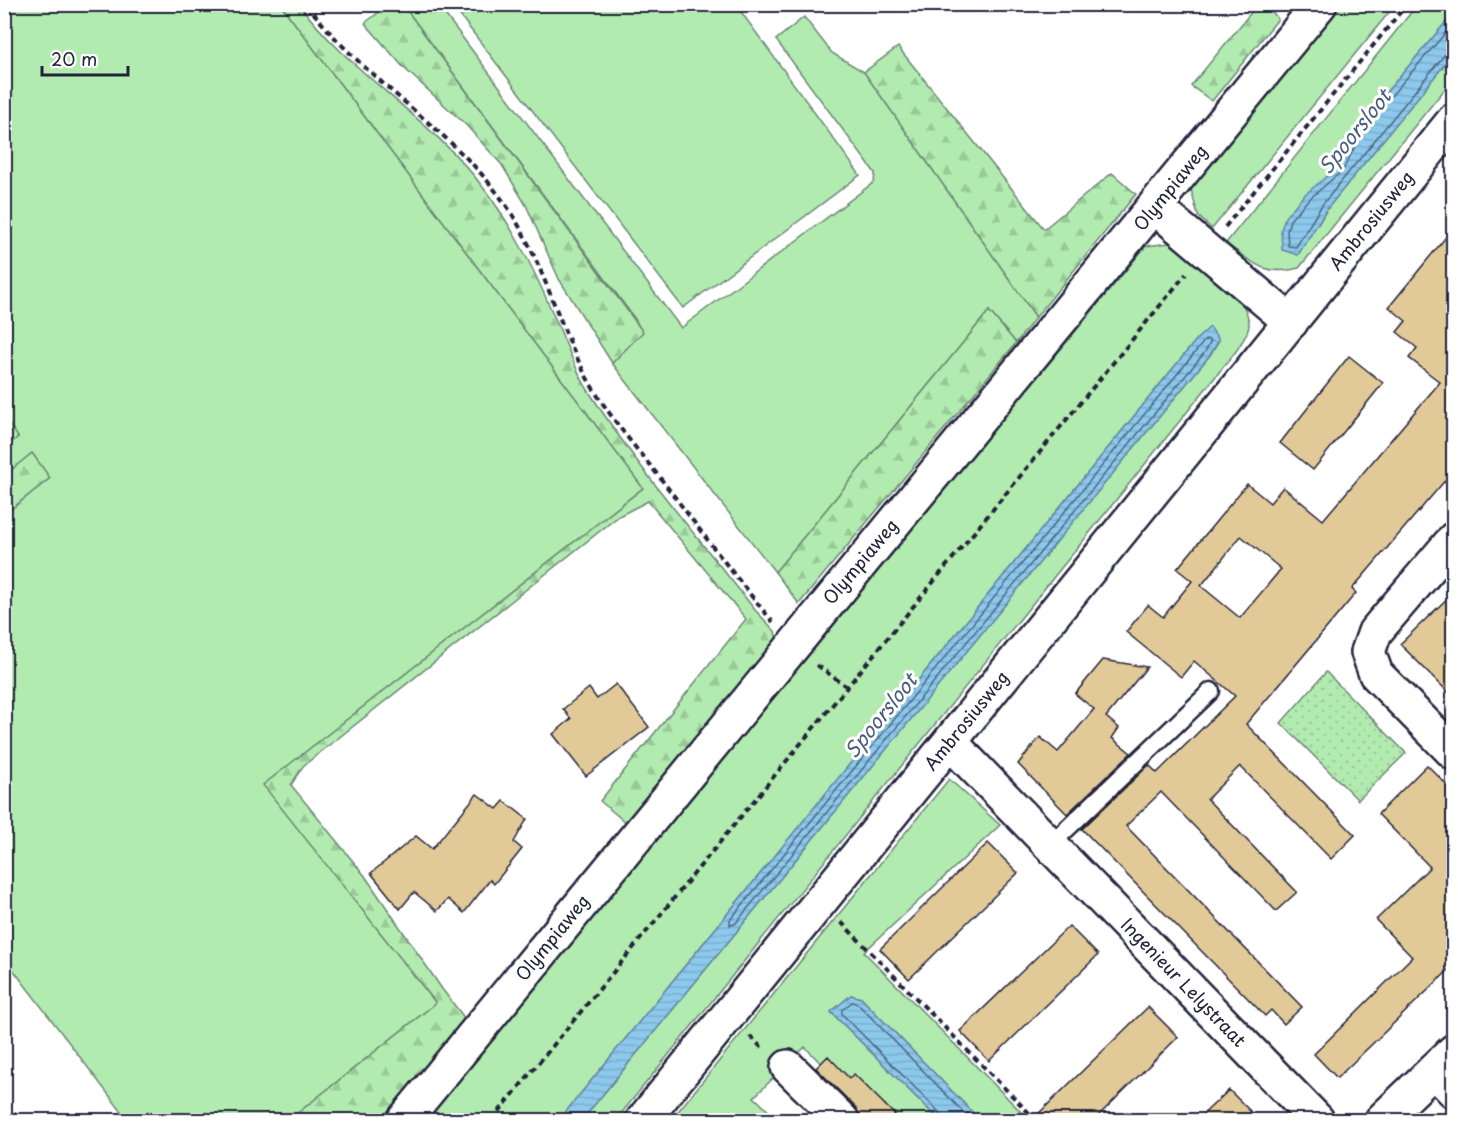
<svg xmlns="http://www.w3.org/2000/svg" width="1458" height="1125" viewBox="0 0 1458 1125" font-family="'Playpen Sans',sans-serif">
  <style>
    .green { fill: #b2ebaf; stroke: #6a8675; stroke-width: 1.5 }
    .forest { fill: url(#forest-firs); stroke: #6a8675; stroke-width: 1.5 }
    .park { fill: url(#park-dots); stroke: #6a8675; stroke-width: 1.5 }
    .water { fill: url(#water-rules); stroke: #6286a6; stroke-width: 1.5 }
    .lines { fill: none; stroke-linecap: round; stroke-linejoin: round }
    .shore { stroke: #4d6582; stroke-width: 1.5 }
    .building { fill: #e2ca98; stroke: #22223b; stroke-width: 1.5; fill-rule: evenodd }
    .lane-casing { stroke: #22223b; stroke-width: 21 }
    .street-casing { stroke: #22223b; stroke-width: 38 }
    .secondary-casing { stroke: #22223b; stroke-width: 38 }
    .path { stroke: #22223b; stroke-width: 4; stroke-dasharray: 6 4.5; stroke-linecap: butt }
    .lane { stroke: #fff; stroke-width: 16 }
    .street { stroke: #fff; stroke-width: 33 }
    .secondary { stroke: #fff; stroke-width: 33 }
    .labels { text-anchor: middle; stroke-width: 6; stroke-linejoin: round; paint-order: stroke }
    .street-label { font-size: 18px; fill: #22223b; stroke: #fff }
    .water-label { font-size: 20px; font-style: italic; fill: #475c79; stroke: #fff }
  </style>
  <defs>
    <pattern id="forest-firs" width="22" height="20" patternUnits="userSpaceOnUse" patternTransform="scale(1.5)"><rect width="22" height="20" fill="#b2ebaf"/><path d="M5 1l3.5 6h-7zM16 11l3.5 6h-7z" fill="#99c997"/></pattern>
    <pattern id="park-dots" width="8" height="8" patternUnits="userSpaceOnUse" patternTransform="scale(1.5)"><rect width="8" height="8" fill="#b2ebaf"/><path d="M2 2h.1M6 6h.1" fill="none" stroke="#99c997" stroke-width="1.8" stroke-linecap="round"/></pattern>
    <pattern id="water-rules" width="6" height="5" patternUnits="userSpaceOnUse" patternTransform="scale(1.5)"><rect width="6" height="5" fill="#8dc9ed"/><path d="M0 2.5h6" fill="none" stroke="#79accc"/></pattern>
  </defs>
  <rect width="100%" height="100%" fill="#fff"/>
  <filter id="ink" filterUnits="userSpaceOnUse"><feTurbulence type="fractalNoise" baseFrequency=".0167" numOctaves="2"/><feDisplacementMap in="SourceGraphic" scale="12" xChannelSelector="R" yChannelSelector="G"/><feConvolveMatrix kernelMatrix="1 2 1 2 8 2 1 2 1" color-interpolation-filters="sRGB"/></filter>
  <g filter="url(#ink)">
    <path class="green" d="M4,5H281L643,488L264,785L436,1003L289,1120H128L5,959V514L50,478L32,453L5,475V448L18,437L4,418Z
      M403,5H438L681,328L874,182L875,173L776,40L804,17L832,53L864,72L1036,317L1016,343L989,311L775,572L612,363L642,332L635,319Z
      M452,5H736L860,175L683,308Z
      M1329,5H1395L1212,229L1198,216L1189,182Z
      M1417,5H1453V14L1361,122L1338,166L1322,182L1318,225L1327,209L1453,54V79L1299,268C1265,277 1251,262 1226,243Z
      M1170,243C1194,256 1249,294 1249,325C1249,333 1241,343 1237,350L616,1120H582L1210,355L1219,340L1210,328L1197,339L559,1120H424L1146,246Z
      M949,779L1000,825L864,952L1029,1120H980L861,998L851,995L831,1012L939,1120H876L805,1047L754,1097L778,1120H671Z"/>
    <path class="forest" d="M299,4C350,74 430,117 482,186C513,226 534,270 554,316C565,340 574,368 588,390C637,468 699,538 755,610L775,631L778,646L631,827L600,801L746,619L648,501L619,516L303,766L291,785L365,876L442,989L469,1024L391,1120H289L436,1003L263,785L643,488L281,5Z
      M388,5H403L643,332L612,363L559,279L526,205L502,165L466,125L404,68L365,23Z
      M1257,5H1267L1278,19L1212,101L1191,86Z
      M898,47L1044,229L1112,173L1136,194L1036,317L864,72Z
      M989,311L1016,343L799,604L775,572Z
      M5,418L18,437L5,448H4Z
      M32,453L50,478L5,514V475Z"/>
    <path class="park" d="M1326,672L1406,753L1358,800L1281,723Z"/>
    <path class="water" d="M1453,14V54L1327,209L1298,255L1282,250L1281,230L1285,217L1303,196L1338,167L1361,122Z
      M1210,327L1219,340L1210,355L582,1120H559L1197,339Z
      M851,995L861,998L980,1120H939L831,1012Z"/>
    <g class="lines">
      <path class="shore" d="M1454,23L1366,125L1343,170L1307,201L1290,220L1287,231L1288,246L1296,247L1322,205L1446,53L1454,51
        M1206,339L1211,341L1205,352L735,924L730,925V920Z
        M942,1120L941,1114L842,1014V1010L852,1002L858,1004L971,1120"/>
    </g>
    <path class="building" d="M1454,227V470L1352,589L1356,593L1246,724L1355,835L1331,859L1240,766L1207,799L1297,892L1276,911L1161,792L1126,826L1302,1007L1284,1024L1271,1010L1265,1016L1082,829L1149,765L1157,773L1235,696L1194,661L1181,677L1126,632L1148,605L1163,617L1192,581L1177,569L1247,484L1270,503L1283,487L1323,520L1440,382L1409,358L1417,348L1397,332L1406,321L1389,307ZM1241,536L1281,569L1240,618L1201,586Z
      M1349,356L1383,383L1313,470L1280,443Z
      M1454,592V698L1400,644Z
      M1103,660L1147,667L1106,717L1119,728L1112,738L1131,753L1067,814L1018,764L1040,737L1058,752L1094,709L1075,694Z
      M616,684L649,727L586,776L553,734L571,719L563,709L589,688L597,699Z
      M1427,765L1454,792V965L1337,1078L1314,1054L1412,957L1376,920L1430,867L1378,814Z
      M477,794L497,809L504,801L527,819L514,842L522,849L494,884L490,880L464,913L448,899L437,911L414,892L400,909L371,873L416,836L432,849Z
      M988,843L1018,873L909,979L880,949Z
      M1069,926L1098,955L989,1061L960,1031Z
      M1148,1007L1178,1037L1094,1120H1032Z
      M828,1056L849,1078L854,1074L900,1120H862L855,1107L816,1068Z
      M1229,1090L1259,1120H1197Z"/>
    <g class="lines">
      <defs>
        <path id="lane" d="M1050,845L1211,691"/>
        <path id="street" d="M1155,207L1291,322
          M1454,539L1375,632L1368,652L1376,674L1454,753
          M950,742L1317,1120
          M788,1067L842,1120
          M1434,1070L1454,1091
          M404,1120L1320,4"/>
        <path id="secondary" d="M643,1120L1454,120
          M1382,1120L1454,1051"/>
      </defs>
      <use href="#lane" class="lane-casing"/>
      <use href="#street" class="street-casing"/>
      <use href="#secondary" class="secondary-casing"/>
      <path class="path" d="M307,4C364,83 456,129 510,211C541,259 555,314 580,364C600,406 632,443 661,479C698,527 734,576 773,622
        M1225,227L1407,4
        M817,665L847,687
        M841,922L1036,1120
        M750,1036L764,1050
        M492,1120L1186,274"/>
      <use href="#lane" class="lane"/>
      <use href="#street" class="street"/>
      <use href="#secondary" class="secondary"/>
    </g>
  </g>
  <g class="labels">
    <g class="street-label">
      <text transform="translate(1171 188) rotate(-51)" y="6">Olympiaweg</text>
      <text transform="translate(1372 221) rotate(-51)" y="6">Ambrosiusweg</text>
      <text transform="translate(861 562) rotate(-50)" y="6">Olympiaweg</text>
      <text transform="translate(967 721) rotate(-51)" y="6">Ambrosiusweg</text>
      <text transform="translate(553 938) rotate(-51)" y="6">Olympiaweg</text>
      <text transform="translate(1183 983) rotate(46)" y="6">Ingenieur Lelystraat</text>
    </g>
    <g class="water-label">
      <text transform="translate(1355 132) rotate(-51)" y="7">Spoorsloot</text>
      <text transform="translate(881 716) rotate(-51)" y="7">Spoorsloot</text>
    </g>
  </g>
  <rect width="1458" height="1125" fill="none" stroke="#fff" stroke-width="24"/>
  <rect x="12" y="12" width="1434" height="1101" fill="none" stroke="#22223b" stroke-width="2" filter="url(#ink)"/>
  <path d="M42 66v9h86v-9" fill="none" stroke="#22223b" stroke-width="3"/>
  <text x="51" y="66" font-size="18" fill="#22223b" stroke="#ffffff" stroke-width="4.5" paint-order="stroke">20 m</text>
</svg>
